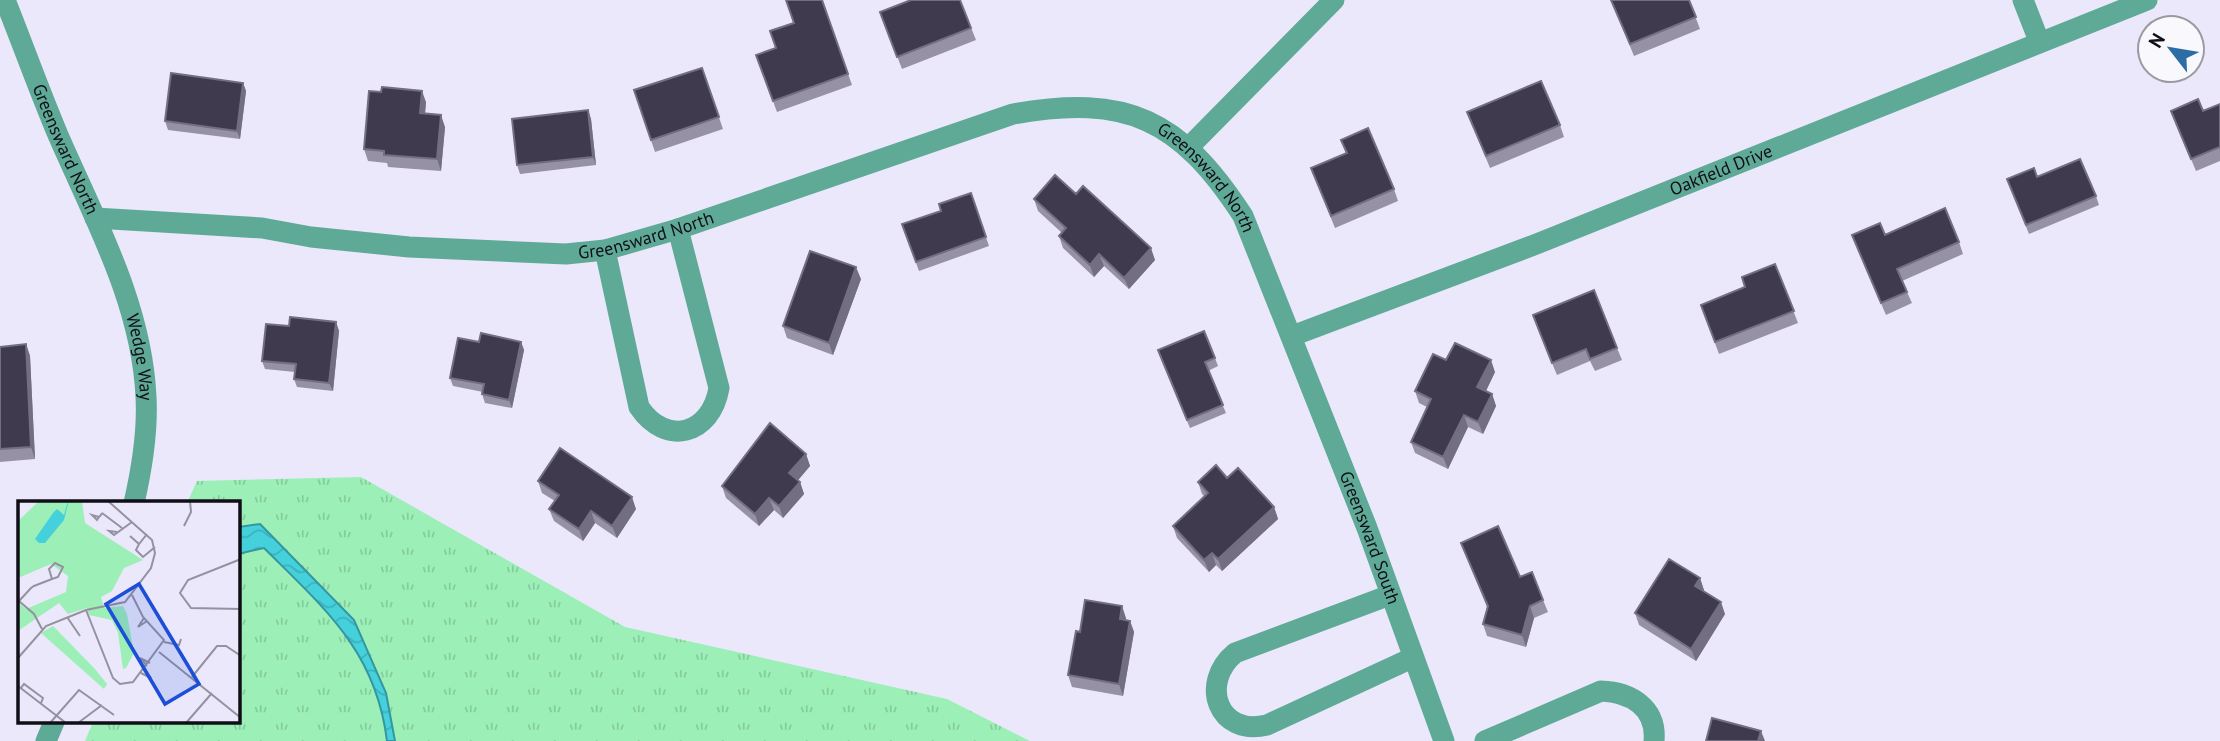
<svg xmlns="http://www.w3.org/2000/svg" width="2220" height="741" viewBox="0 0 2220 741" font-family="'PT Sans',sans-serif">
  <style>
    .grass { fill: url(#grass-tufts) }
    .water { fill: url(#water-waves); stroke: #3596a1; stroke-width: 2 }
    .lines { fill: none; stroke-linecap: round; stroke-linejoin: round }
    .minor { stroke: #5faa97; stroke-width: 21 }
    .wall { fill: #9691a5 }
    .shaded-wall { fill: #736e82 }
    .building { fill: #3f3a4e; stroke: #736e82; stroke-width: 2 }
    .labels { text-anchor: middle; stroke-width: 7; stroke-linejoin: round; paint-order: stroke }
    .street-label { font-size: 18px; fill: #100e16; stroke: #f9f8fd }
    .inset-road { fill: none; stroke: #9491a0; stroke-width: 2 }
    .view { fill: #1d4ed8; fill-opacity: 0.15; stroke: #1d4ed8; stroke-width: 3.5 }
    .inset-edge { fill: none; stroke: #100e16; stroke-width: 3.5 }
  </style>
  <defs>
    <pattern id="grass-tufts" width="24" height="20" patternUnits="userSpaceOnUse" patternTransform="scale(1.75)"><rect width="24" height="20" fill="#9cefb7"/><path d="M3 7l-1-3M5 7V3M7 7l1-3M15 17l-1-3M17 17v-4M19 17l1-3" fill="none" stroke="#85cc9d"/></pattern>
    <pattern id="water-waves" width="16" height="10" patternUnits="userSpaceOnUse" patternTransform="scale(1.75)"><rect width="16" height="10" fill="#45d1dc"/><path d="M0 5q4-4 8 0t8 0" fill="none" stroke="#3bb2bc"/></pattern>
  </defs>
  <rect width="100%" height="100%" fill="#ece8fc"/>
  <path class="grass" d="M361,477L625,627L947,699L1030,741H85L93,722H238V503H187L197,481Z"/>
  <path class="water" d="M260,524L354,620L386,693L395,741H387C376,651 325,609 264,548L238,554V527Z"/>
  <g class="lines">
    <g class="minor">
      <path id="s1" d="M5,0C23,45 39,90 58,135C94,218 142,304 146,397C148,433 142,468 134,503"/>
      <path d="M2023,0L2039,41"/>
      <path d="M1189,147L1334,0"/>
      <path id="s2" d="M95,218L262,228L311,237L409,247L566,254L605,250L678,229L1013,114C1127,94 1180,119 1243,216L1367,528L1444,741"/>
      <path d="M605,250L639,407C666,447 711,435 719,388L678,229"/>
      <path id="s3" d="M1292,336L1534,245L2147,0"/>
      <path d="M1390,595L1235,653C1199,683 1218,737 1267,725L1412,658"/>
      <path d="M46,741L54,722"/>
      <path d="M1485,741L1601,691C1631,692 1657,708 1654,741"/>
    </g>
  </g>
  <path class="wall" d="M822,0L852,85L777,112L756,55L776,48L794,23Z
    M960,0L976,40L902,69L880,12Z
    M1611,0H1689L1700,29L1634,56Z
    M702,68L723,129L655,152L634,90Z
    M243,83L246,91L240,139L168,130L165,121Z
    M426,102L425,113L445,127L441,171L388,167L387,163L368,161L364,149Z
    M2220,104V161L2196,171L2171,111H2203Z
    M588,110L591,119L596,165L520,174L517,165Z
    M1467,112L1560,125L1564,137L1490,168Z
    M1341,140L1394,189L1398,201L1335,228L1311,168L1346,154Z
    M2037,177L2096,196L2099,205L2029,234L2007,179Z
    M971,193L989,246L919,271L902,224L941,211Z
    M1076,194L1155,260L1129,289L1104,266L1094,277L1063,248L1059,236L1062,233L1038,211L1034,199Z
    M1852,235H1885L1959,242L1963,254L1902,281L1912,303L1886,315Z
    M1775,264L1798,323L1719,354L1701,305L1745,287Z
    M861,279L833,355L787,338L783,326Z
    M336,322L339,331L333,391L297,387L294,379L295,372L265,369L262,361L289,326Z
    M1537,327L1617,348L1622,360L1595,371L1590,361L1557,375Z
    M479,342H521L524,350L512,408L485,403L482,394L483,392L453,386L450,378Z
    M26,344L30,356L35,459L0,462V347Z
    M1215,358L1218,366L1208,371L1226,413L1190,428L1161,359Z
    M1446,360L1495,372L1486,391L1492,394L1496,406L1483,434L1468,427L1448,469L1415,453L1411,442L1427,407L1419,403L1415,391Z
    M806,454L810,466L798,480L800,482L804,494L783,518L774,510L759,526L726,498L722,486Z
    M1227,478L1274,507L1278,519L1222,571L1216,565L1209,572L1177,538L1173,526L1204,496L1202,494L1198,482Z
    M538,481L636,509L617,538L595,523L583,541L554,521L549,509L555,501L542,493Z
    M1461,543L1520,577L1543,600L1548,612L1534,618L1526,647L1487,636L1483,624L1487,607Z
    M1700,578L1704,591L1725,614L1696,661L1639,625L1635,613Z
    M1122,606L1126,620L1130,621L1134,632L1123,696L1072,687L1068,675L1080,632Z"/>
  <path class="shaded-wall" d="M243,83L246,91L240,139L237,131Z
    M422,91L426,102L424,125L420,113Z
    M588,110L591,119L596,165L593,157Z
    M441,115L445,127L441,171L437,159Z
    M1151,248L1155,260L1129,289L1124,278Z
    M1099,254L1104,266L1094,277L1090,265Z
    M856,267L861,279L833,355L829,343Z
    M336,322L339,331L333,391L329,383Z
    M521,342L524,350L512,408L509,400Z
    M26,344L30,356L35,459L31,447Z
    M1491,360L1495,372L1482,399L1477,387Z
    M1492,394L1496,406L1483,434L1478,422Z
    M1464,415L1468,427L1448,469L1443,457Z
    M806,454L810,466L794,485L789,473Z
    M800,482L804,494L783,518L779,506Z
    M632,497L636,509L617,538L612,526Z
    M769,498L774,510L759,526L755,514Z
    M1274,507L1278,519L1222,571L1218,559Z
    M591,511L595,523L583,541L579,529Z
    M1212,553L1216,565L1209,572L1204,560Z
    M1700,578L1704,590L1700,598L1695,586Z
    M1721,602L1725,614L1696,661L1691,649Z
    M1122,606L1126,618L1124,631L1120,619Z
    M1530,606L1534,618L1526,647L1522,635Z
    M1130,621L1134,632L1123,696L1119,684Z
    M1761,731L1765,741H1758Z"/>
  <path class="building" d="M786,0H822L848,74L773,101L756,55L776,48L770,31L794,23Z
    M911,0H960L971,28L897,57L880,12Z
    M1611,0H1689L1696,17L1630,44Z
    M702,68L719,117L651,140L634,90Z
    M171,73L243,83L237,131L165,121Z
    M1541,81L1560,125L1486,156L1467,112Z
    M382,87L422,91L420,113L441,115L437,159L384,155V151L364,149L369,91L381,92Z
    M2198,99L2203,111L2220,104V147L2191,159L2171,111Z
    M588,110L593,157L517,165L512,119Z
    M1368,128L1394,189L1331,216L1311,168L1347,153L1341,140Z
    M2080,159L2096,196L2026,225L2007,179L2034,168L2037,177Z
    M1055,175L1076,194L1083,186L1151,248L1124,278L1099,254L1090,265L1059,236L1066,228L1034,199Z
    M971,193L986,237L916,262L902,224L941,211L939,204Z
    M1945,208L1959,242L1897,269L1907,292L1881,303L1852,235L1880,223L1885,235Z
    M810,251L856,267L829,343L783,326Z
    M1775,264L1794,311L1715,342L1701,305L1745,287L1742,277Z
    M1594,290L1617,348L1590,359L1586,349L1552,363L1533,315Z
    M290,317L336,322L329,383L294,379L296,364L262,361L266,324L289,326Z
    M1204,331L1215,358L1205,362L1223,405L1187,420L1158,350Z
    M481,333L521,342L509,400L482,394L484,384L450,378L458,338L479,342Z
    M1455,343L1491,360L1477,387L1492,394L1478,422L1464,415L1443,457L1411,442L1431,399L1415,391L1433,354L1446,360Z
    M26,344L31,447L0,449V347Z
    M770,423L806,454L789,473L800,482L779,506L769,498L755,514L722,486Z
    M560,448L632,497L612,526L591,511L579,529L549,509L559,495L538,481Z
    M1216,465L1227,478L1238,468L1274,507L1218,559L1212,553L1204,560L1173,526L1208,493L1198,482Z
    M1498,526L1520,577L1532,572L1543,600L1530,606L1522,635L1483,624L1488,606L1461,543Z
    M1669,559L1700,578L1695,586L1721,602L1691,649L1635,613Z
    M1085,600L1122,606L1120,619L1130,621L1119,684L1068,675L1076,631L1080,632Z
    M1712,718L1761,731L1758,741H1706Z"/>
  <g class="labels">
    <g class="street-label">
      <text dy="6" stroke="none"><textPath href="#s1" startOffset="161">Greensward North</textPath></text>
      <text dy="6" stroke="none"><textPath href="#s3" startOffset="460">Oakfield Drive</textPath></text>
      <text dy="6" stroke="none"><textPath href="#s2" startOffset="1162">Greensward North</textPath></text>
      <text dy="6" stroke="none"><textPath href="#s2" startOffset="555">Greensward North</textPath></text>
      <text dy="6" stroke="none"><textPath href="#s1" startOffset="383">Wedge Way</textPath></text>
      <text dy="6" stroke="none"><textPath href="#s2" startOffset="1561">Greensward South</textPath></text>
    </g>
  </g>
  <g transform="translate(18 501)">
    <rect width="222" height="222" fill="#ece8fc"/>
    <path d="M21,0H64L67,22L125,59L106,67L94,90L83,96L86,107L105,105L109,113L116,152L108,167L105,168L100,132L94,119L71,114L69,107L50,113L41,102L0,130V101L8,108L48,91L50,75L33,63L0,77V20ZM35,125L77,168L89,183L86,188L23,132Z" fill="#9cefb7"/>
    <path d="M50,0V3L46,19L27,42H21L17,38L35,12L39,8L46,14Z" fill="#45d1dc"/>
    <path class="inset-road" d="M84,12L104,27M81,16L74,14L79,19L81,16L83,14L84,12M166,25L173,11L172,0M99,31L91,30L96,34L114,21M112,35L121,43L129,33M121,43L118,49L125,56L137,46M223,58L170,79L162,92L173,107L223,108M1,100L13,87L16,85L34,78L40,76L45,66L37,62L31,68L34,78M1,100L16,113L24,128M68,109L95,177L102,183L115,181L146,139L125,116L114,94M49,116L62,135M126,117L120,126L129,120M146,141L161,144L163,138M141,151L223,217M0,157L28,125L68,109L107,101L133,67L137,52L134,39L90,0M129,165L122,157L132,162M123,172L133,177L126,169M174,176L199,145H208L223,155M0,185L48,222M3,187L6,183L25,197L23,202M32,222L61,189L96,214M60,222L84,204M168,222L194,192"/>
    <path class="view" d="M121,83L181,183L147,203L88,103Z"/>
    <rect width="222" height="222" class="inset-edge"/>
  </g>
  <g transform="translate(2171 49) rotate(301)"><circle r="33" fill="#f9f8fd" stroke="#9c9aa1" stroke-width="2"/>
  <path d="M0-5L12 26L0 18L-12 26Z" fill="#2c6ea4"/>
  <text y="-10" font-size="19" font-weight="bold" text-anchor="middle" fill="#100e16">N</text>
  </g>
</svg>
